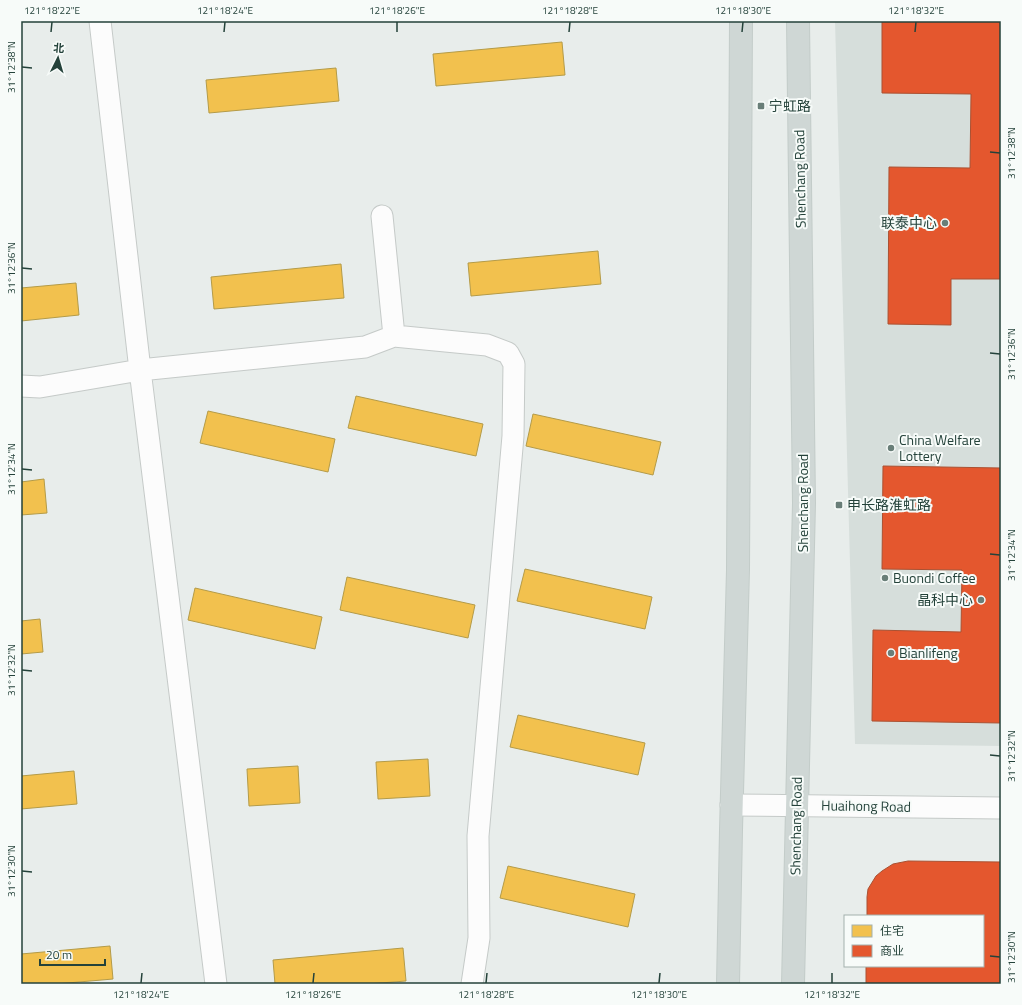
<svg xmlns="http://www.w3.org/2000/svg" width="1022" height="1005" viewBox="0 0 1022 1005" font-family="'Titillium Web','Noto Sans SC',sans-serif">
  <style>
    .built { fill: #d6dedb }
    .homes { fill: #f2c14e; stroke: #b49b48 }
    .shops { fill: #e4572e; stroke: #aa5132 }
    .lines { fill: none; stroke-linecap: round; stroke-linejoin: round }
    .minor-casing { stroke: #c5cac8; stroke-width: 23 }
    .major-casing { stroke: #c3ccc9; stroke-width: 24 }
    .minor { stroke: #fcfcfc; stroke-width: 21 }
    .major { stroke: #cfd7d5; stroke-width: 22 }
    .ticks { fill: none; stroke: #24423a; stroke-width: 1.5 }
    .poi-dot { fill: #697e78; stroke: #f7fbf9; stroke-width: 1.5 }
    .labels { text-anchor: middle; stroke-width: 4; stroke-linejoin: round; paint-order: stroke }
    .poi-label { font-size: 14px; fill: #24423a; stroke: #f7fbf9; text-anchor: start }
    .street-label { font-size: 14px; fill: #24423a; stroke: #f7fbf9 }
    .neatline { fill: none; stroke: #24423a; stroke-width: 1.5 }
    .ticks-label { font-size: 10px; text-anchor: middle; fill: #24423a }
  </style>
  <rect width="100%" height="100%" fill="#e8edeb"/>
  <path class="built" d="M835,21H1001V746L855,744Z"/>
  <path class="homes" d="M562,42L565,75L436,86L433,54Z
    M336,68L339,101L209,113L206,80Z
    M598,251L601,284L471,296L468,263Z
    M341,264L344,298L214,309L211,277Z
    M76,283L79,315L21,321V288Z
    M356,396L483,424L476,456L348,428Z
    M208,411L335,439L328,472L200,443Z
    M533,414L661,442L653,475L526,446Z
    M44,479L47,513L21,515V482Z
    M525,569L652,597L645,629L517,601Z
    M347,577L475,605L468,638L340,610Z
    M195,588L322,617L315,649L188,620Z
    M40,619L43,652L21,654V621Z
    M518,715L645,743L638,775L510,747Z
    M428,759L430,796L378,799L376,762Z
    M298,766L300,803L249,806L247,769Z
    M74,771L77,804L21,809V776Z
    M508,866L635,894L628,927L500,898Z
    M110,946L113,979L56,984H21V954Z
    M403,948L406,981L368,984H275L273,960Z"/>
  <path class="shops" d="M882,21H1001V279H951V325L888,324L889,167L970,168L971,94L882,93Z
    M883,466L1001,468V723L872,721L873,630L961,632L962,570L882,569Z
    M908,861L1001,862V984H866V966H983V916H867V897L868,889L876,876L882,871L893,864Z"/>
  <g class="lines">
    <defs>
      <path id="minor" d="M100,21L140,370L216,984
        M382,216L394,336
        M21,386L40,387L140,370L365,347L394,336L487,345L508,353L514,364L513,436L478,836L479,938L472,984
        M731,805L1001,808"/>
      <path id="major" d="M728,984L731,830L738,570L741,21
        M793,984L804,503L798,21"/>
    </defs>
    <use href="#minor" class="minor-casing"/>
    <use href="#major" class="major-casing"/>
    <use href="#minor" class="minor"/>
    <use href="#major" class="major"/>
  </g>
  <path class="ticks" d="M51,32L52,22M224,32L225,22M397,32V22M569,32L570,22M742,32L743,22M915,32L916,22M22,67L32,68M990,152L1000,153M22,268L32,269M990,353L1000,354M22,469L32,470M990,554L1000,555M22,670L32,671M990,755L1000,756M22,871L32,872M990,956L1000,957M141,983L142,973M313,983L314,973M486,983L487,973M659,983L660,973M832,983V973"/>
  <g class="poi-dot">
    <rect x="757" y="102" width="8" height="8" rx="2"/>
    <circle cx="945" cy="223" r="4"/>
    <circle cx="891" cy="448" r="4"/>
    <rect x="835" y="501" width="8" height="8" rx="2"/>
    <circle cx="885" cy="578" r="4"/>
    <circle cx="981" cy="600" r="4"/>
    <circle cx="891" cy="653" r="4"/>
  </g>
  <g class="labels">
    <g class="poi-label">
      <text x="769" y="111">宁虹路</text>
      <text x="937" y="228" text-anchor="end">联泰中心</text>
      <text x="899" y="445">China Welfare<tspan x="899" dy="16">Lottery</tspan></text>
      <text x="847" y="510">申长路淮虹路</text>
      <text x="893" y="583">Buondi Coffee</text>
      <text x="973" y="605" text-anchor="end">晶科中心</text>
      <text x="899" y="658">Bianlifeng</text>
    </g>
    <g class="street-label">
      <text transform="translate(800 179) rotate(-91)" y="5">Shenchang Road</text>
      <text transform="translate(803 503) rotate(-90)" y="5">Shenchang Road</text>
      <text transform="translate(866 806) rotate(1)" y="5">Huaihong Road</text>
      <text transform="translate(796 826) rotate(-89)" y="5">Shenchang Road</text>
    </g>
  </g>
  <rect width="1022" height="1005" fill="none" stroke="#f7fbf9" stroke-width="44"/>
  <rect x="844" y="915" width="140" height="52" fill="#f7fbf9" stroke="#a3b1ad"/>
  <rect x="852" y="925" width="20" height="12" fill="#f2c14e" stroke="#a3b1ad"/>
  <text x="880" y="935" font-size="12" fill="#24423a">住宅</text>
  <rect x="852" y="945" width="20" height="12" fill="#e4572e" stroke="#a3b1ad"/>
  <text x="880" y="955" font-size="12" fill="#24423a">商业</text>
  <g transform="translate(58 58) rotate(5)" stroke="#f7fbf9" stroke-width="3" paint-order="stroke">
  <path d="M0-3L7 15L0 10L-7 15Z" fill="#24423a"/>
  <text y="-6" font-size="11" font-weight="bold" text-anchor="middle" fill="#24423a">北</text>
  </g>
  <path d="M40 959v6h65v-6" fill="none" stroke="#24423a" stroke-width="2"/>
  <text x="46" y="959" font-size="12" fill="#24423a" stroke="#f7fbf9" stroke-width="3" paint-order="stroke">20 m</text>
  <rect x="22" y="22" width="978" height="961" class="neatline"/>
  <g class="ticks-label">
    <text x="52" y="14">121°18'22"E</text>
    <text x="225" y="14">121°18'24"E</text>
    <text x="397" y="14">121°18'26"E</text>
    <text x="570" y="14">121°18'28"E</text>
    <text x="743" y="14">121°18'30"E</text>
    <text x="916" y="14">121°18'32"E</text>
    <text transform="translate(11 67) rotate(-90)" y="4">31°12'38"N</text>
    <text transform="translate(1011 153) rotate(-90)" y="4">31°12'38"N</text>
    <text transform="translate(11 268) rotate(-90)" y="4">31°12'36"N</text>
    <text transform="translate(1011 354) rotate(-90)" y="4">31°12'36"N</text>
    <text transform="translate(11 469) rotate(-90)" y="4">31°12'34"N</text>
    <text transform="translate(1011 555) rotate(-90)" y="4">31°12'34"N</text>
    <text transform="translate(11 670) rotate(-90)" y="4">31°12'32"N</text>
    <text transform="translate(1011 756) rotate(-90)" y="4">31°12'32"N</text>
    <text transform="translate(11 871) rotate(-90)" y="4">31°12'30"N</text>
    <text transform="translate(1011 957) rotate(-90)" y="4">31°12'30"N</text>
    <text x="141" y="998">121°18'24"E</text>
    <text x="313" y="998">121°18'26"E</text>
    <text x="486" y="998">121°18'28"E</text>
    <text x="659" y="998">121°18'30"E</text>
    <text x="832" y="998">121°18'32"E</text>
  </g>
</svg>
